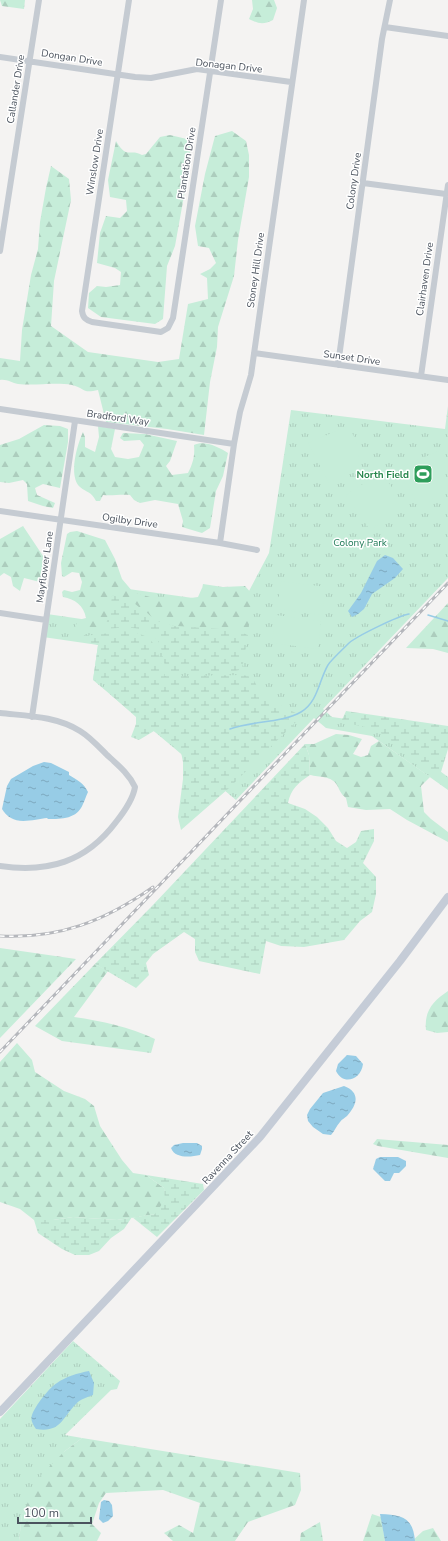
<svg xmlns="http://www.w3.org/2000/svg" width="448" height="1541" viewBox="0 0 448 1541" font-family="'Nunito Sans',sans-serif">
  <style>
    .grass { fill: url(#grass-tufts) }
    .forest { fill: url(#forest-firs) }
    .wetland { fill: url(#wetland-marsh) }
    .pitch { fill: #c6edd9 }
    .water { fill: url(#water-ripples) }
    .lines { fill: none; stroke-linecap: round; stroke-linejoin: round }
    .stream { stroke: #97cce6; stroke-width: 1.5 }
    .street { stroke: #c5cbd2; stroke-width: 6 }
    .secondary { stroke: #c5ccd7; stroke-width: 8 }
    .rail-casing { stroke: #b5b7bc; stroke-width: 3 }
    .rail { stroke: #fff; stroke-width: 1.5; stroke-dasharray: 4.5; stroke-linecap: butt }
    .labels { text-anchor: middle; stroke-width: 3; stroke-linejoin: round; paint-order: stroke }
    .street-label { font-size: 10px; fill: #4b535e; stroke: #fff }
    .leisure-label { font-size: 10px; font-weight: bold; fill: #27864d; stroke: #fff; text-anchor: end }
    .park-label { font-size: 10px; fill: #207b58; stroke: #fff }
  </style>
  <defs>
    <pattern id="grass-tufts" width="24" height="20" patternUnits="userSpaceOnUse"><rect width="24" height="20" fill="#c6edd9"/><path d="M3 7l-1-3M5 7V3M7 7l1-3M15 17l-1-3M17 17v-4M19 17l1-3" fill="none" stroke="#accdbd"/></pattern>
    <pattern id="forest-firs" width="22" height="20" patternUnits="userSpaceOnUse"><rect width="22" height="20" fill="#c6edd9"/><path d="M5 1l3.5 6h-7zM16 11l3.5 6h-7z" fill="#accdbd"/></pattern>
    <pattern id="wetland-marsh" width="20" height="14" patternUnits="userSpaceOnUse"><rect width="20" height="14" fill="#c6edd9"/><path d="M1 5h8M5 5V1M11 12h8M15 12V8" fill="none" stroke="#accdbd"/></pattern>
    <pattern id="water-ripples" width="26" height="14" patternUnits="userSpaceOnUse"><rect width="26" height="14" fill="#97cce6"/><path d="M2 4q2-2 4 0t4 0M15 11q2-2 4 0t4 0" fill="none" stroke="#7da8be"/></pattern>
  </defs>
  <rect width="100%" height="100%" fill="#f4f3f2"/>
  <path class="grass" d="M448,406V578L323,709L332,717L375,723L448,777V790L372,736L326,728L314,718L236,800L93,680L98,645L43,637L47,614L102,622L107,586L200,599L203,584L249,591L269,553L291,410L445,429Z
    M73,1341L120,1381L117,1389L111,1390L65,1435L82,1438L65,1451L22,1514L19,1541H0V1419Z"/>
  <path class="forest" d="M0,0H25L24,9L2,6Z
    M252,0H274L277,8L273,20C263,25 259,24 249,19L253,9Z
    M232,131L246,141L249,155V177L238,240L234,276L218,327L217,347L210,382L204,435L167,429L106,422L98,390C82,394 85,388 72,385C54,382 36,386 18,384C12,383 7,379 0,380V358L20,361L22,330L31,275L38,249L40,222L46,188L51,166L69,179L71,200L54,281L51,326L88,352L158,362L179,359L188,304L208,299L207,278L200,274L210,269L216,263L209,248L198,246L195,226L205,174L215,136Z
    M170,135L191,140L189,168L175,246L167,266L163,319L155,324L101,317L88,308L89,293L97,286L106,287L120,285L121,272L115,268L97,263L100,233L106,216L120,218L127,211L126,200L110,197L108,180L116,141C127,160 130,148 142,155L146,154L160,137Z
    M44,425L60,426L68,429V442L60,488L43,484L35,488L37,495L55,503L53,508L43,506L28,501L27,484L23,480L9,483L0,482V445L19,439Z
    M98,426L115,429L111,449L115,457L128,459L139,457L144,445L140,440L124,441L120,438L123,433L145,434L177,441L170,461L166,466L172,475L188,473C193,463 195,456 194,445C204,440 219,447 228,453L223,476L216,491L210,528L202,533L182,527L183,521L178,504L155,500L140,503L134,500L130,495C120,494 113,496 103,495L100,501H96C91,491 87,493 80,487C68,476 77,445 83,432L85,437V447L95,452L99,437Z
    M23,526L45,559L47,568L44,583L24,578L20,591L13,586L11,577L4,573L0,576V539Z
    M77,531L105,540L115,559L122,579L133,592L150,597L168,601L198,597L202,588L245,586L252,594L248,635L237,631L220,629L174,626L156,621L144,610L112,595L111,605L105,629L84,630L75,628L78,620L86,618C84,606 75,599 63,597L62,592L64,590L72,592L80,590L82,582L79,573L72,572L64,577L62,576L61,563L67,534L70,532Z
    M448,603V653L433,649L406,648Z
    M336,734L349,735L362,739L353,754L361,757L368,755L371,746L379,741L430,777L421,786L424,812L431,819L448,832V842L407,820L390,809L366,810L348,807L346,798C341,794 340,791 337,785C332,776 319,777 310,775L309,755L305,744H314Z
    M0,948L76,959L0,1038Z
    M95,964L108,971L74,1017C102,1021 129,1027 155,1039L151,1053L62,1041L35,1026Z
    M448,991V1032L437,1033L426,1030C424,1011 433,1001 448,991Z
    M17,1043L32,1060L35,1072L64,1091L85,1099L94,1106L100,1126L122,1160L133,1173L146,1175L164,1188L166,1199L156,1214L117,1220L73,1217L53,1220H34L20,1209L0,1202V1062Z
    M377,1139L448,1145V1158L378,1146L373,1144Z
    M82,1438L300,1473L301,1490L295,1505L248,1522L235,1541H173L164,1533L179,1525L193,1533L200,1503L163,1490L106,1493L99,1503L92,1524L101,1533L97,1541H19L22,1514L42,1474L65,1451Z
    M372,1514L381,1517L385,1541H363Z
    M320,1522L323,1541H300L301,1533Z
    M433,1528L441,1541H412L423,1531Z"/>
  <path class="wetland" d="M112,595L134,603L156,621L174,626L220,629L237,631L248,635L242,669C230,675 181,672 166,671C164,663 162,647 158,641C147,624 121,628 105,629L111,605Z
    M119,631C139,632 152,634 159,655C161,662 162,669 165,676L243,675L252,677L263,697L302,716L228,789L181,830L178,817L183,779V762L181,752L154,731L139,740L131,737L136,724V717L111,695L108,686L104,682L93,680L98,645L83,640L84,635C96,636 107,633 119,631Z
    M346,711L448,726V749L441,772L438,774L375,729L341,722Z
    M305,744L309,755L310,775C298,783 291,789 288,803L305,809L317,817L328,828L336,841L347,848L356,842L361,831L374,829V841L363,863L376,877V894L372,912L360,921L344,940L304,947L281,946L266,941L260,974L199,961L195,952V939L184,932L153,954L146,963L149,975L136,988L95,964L152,906Z
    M146,1175L203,1184L204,1190L157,1237L132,1217L124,1229L111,1238L99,1251L89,1255H75L62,1249L38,1233L34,1220H53L73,1217L117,1220L155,1214L165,1200L164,1188Z"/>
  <path class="pitch" d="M348,426L356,440L359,459L350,471L329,483L308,443Z
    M443,449C448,480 445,489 421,509L397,469Z
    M381,472L391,486L396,504L383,521L370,530L346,495Z
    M281,581L326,587L322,615L277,609Z
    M276,615L321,621L318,649L272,643Z"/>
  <path class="water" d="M385,555L393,558L403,569L395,578L372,594L364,609L358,614L352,617L348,611L361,593L377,561Z
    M44,762L51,763L69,772V775C77,780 84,783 88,792C86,796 85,800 83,804C77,819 62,819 48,819L47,818C37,819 20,824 11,818C7,816 4,812 2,809L7,786L11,779L33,766Z
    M347,1055L356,1056L363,1064C361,1080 343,1086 336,1071L338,1064Z
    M344,1086C360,1092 358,1104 347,1116C345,1118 342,1119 340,1122C336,1126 335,1131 331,1135L323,1134L313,1127L308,1121L307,1115L310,1109L323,1093Z
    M183,1143H197L202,1146V1149L200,1155C191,1157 175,1159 171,1148L174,1145Z
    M380,1157H398L406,1161V1166L399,1173H394L390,1181H385L373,1169L376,1159Z
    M89,1371L94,1383L93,1395C88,1397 80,1399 76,1404C62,1418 61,1433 36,1429C33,1425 30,1420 32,1415C35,1406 49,1388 57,1383C65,1377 78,1373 89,1371Z
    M104,1500L109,1501L112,1505L113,1516L108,1521L103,1523L99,1519L101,1502Z
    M380,1514C402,1515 413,1517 415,1541H385Z"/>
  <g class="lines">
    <path class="stream" d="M428,615L448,621
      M230,729C251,721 282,723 301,712C318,702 319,680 328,665C330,661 345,647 349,643C357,636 398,616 409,614"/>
    <path class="street" d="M129,0L82,311C83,318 86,320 92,322L161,332L168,328L173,318L221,0
      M385,27L448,36
      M0,57L135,77L151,78L197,69L291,82
      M363,183L446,194
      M0,251L39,0
      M254,353L448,380
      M338,365L382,39L390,0
      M421,376L448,185
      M0,409L234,444
      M0,511L220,543L257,550
      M220,543L234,444L240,412L251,375L304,0
      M0,613L46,620
      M0,713C27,716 56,716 80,731C90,737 99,747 107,755C118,765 129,774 135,787C133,800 124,812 116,822C86,862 48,873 0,866
      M32,717L75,421"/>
    <path class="secondary" d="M0,1412L260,1137L400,961L448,897"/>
    <defs>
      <path id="rail" d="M0,936C59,939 105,921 153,887
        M0,1052L448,583"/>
    </defs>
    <use href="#rail" class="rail-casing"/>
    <use href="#rail" class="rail"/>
  </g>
  <defs>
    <symbol id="stadium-square" viewBox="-11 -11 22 22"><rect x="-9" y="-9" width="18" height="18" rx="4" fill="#2e9e5b" stroke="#fff"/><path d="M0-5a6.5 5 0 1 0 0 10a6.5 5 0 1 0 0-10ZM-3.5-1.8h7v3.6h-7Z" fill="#fff"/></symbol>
  </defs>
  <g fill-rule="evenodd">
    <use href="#stadium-square" x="412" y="463" width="22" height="22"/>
  </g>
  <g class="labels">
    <g class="street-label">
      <text transform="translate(72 57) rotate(9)" y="4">Dongan Drive</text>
      <text transform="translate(229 65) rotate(6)" y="4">Donagan Drive</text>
      <text transform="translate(15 89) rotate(-81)" y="4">Callander Drive</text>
      <text transform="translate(94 162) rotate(-81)" y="4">Winslow Drive</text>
      <text transform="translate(186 163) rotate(-81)" y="4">Plantation Drive</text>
      <text transform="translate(353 181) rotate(-82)" y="4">Colony Drive</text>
      <text transform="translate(255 270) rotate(-82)" y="4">Stoney Hill Drive</text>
      <text transform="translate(424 279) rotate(-82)" y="4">Clairhaven Drive</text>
      <text transform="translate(352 357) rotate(8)" y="4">Sunset Drive</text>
      <text transform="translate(118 417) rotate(8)" y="4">Bradford Way</text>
      <text transform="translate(130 520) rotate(8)" y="4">Ogilby Drive</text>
      <text transform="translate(44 567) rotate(-82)" y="4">Mayflower Lane</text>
      <text transform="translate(227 1157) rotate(-47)" y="4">Ravenna Street</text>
    </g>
    <g class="leisure-label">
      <text x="409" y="478">North Field</text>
    </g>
    <g class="park-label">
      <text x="360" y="546">Colony Park</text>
    </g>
  </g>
  <path d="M18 1517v6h73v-6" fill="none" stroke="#4b535e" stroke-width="2"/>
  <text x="24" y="1517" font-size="12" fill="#4b535e" stroke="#ffffff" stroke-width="3" paint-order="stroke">100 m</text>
</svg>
